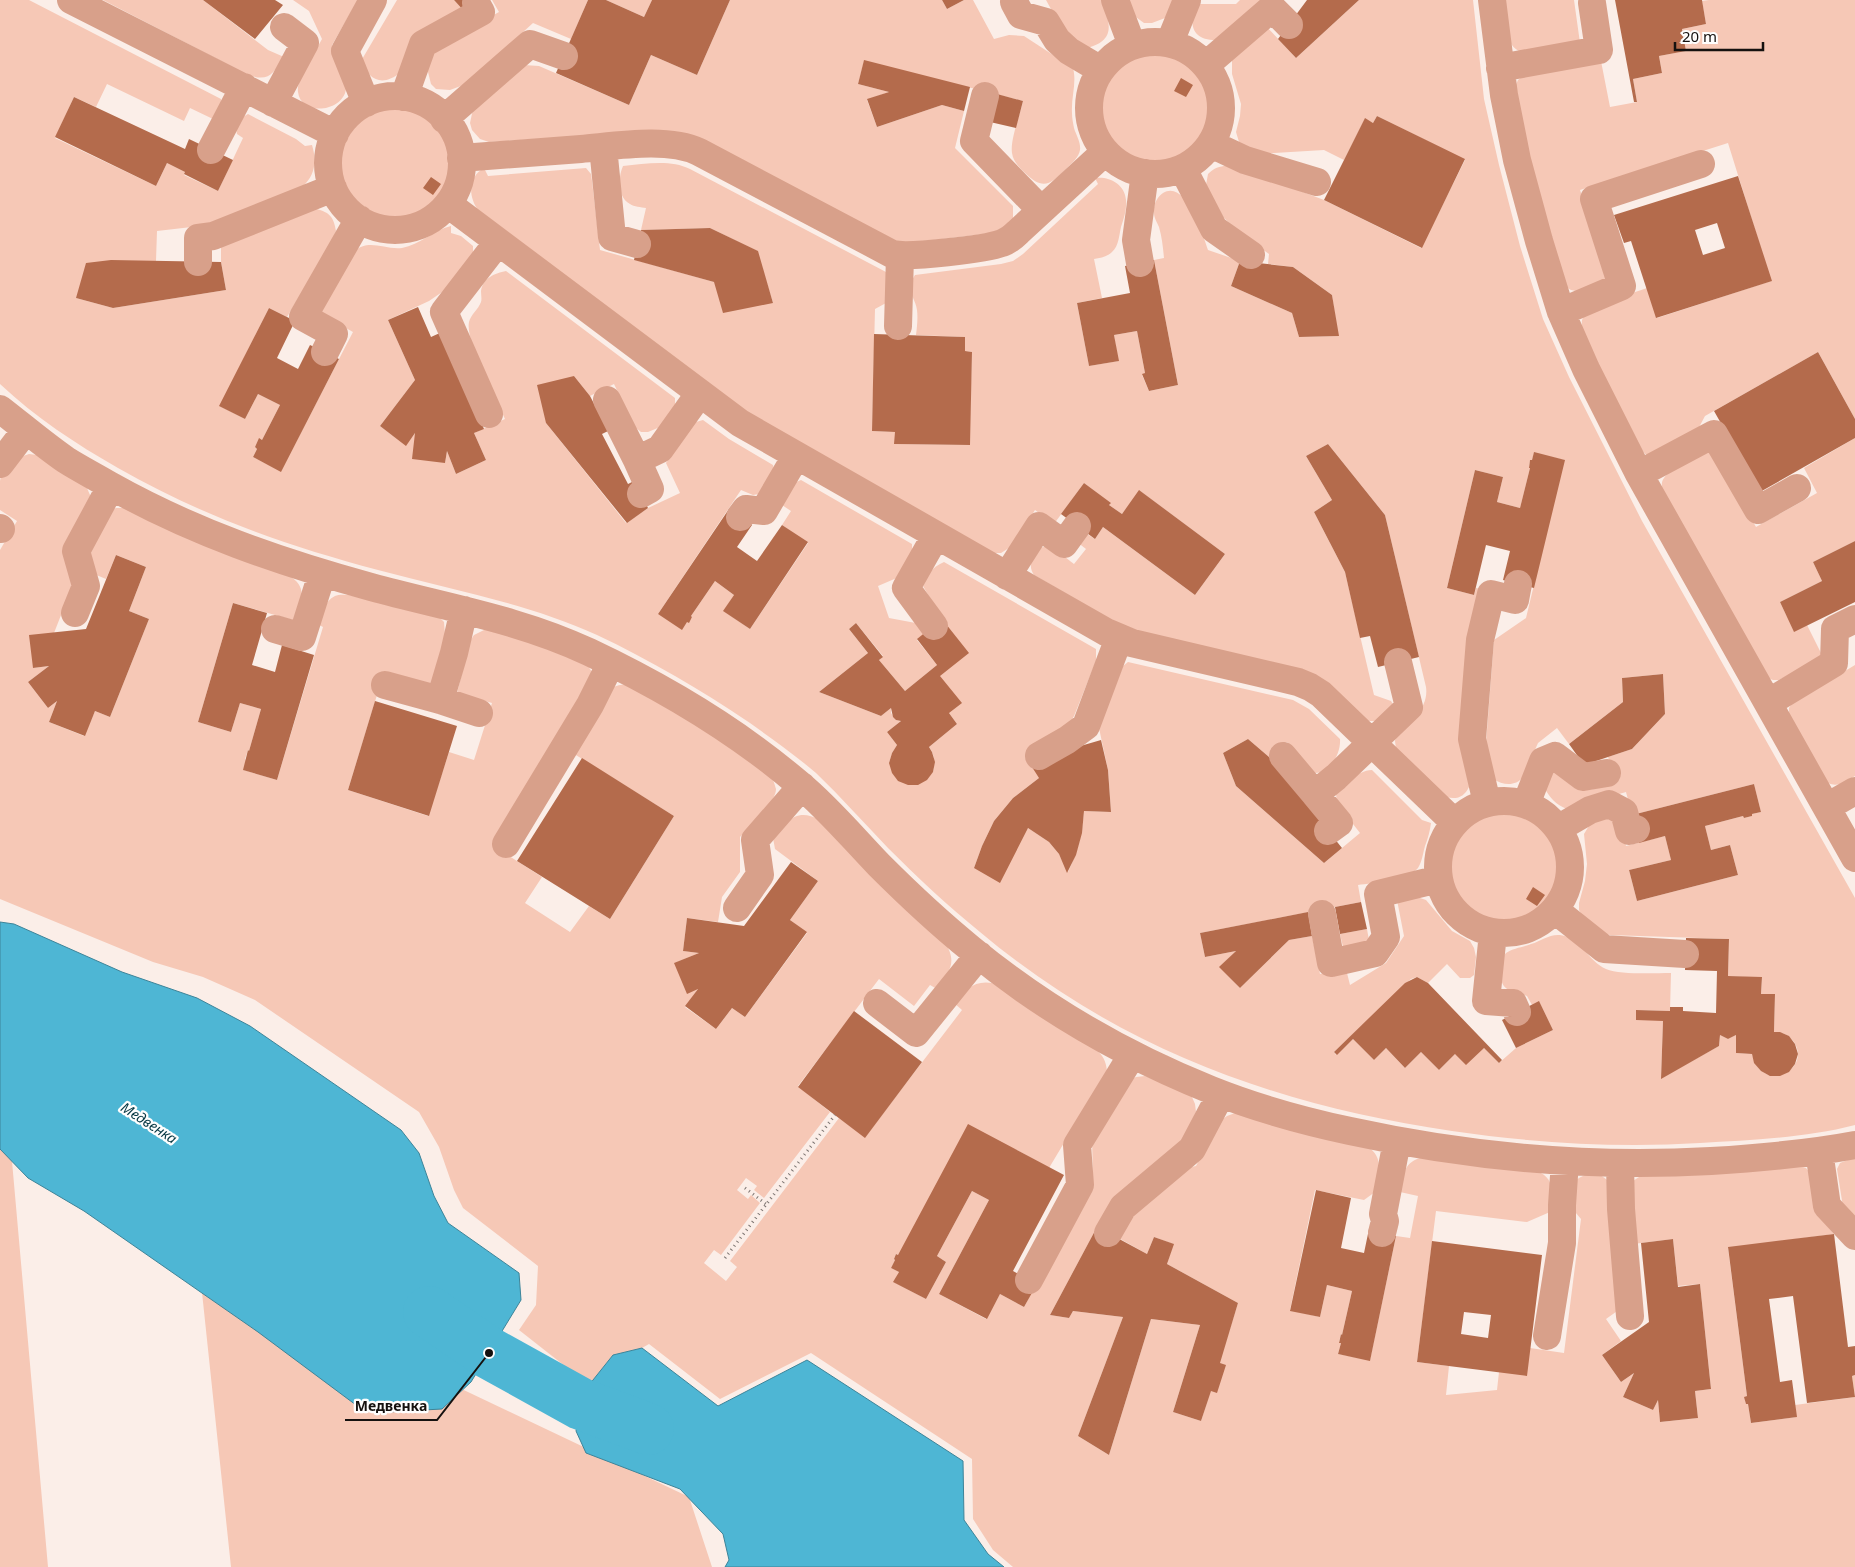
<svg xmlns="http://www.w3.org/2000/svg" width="1855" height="1567" viewBox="0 0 1855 1567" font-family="'Noto Sans',sans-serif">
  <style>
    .green { fill: #f6c8b6 }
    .water { fill: #4eb6d4; stroke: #3d8499 }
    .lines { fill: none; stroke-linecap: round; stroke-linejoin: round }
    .river { stroke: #4eb6d4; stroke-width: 52 }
    .building { fill: #b46b4c; fill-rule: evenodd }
    .path { stroke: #7d7571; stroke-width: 3; stroke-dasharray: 1 4; stroke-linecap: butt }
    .minor { stroke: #d8a08a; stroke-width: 28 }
    .labels { text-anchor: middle; stroke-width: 4.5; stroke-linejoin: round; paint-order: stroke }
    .water-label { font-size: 14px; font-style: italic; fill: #053743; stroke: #fefefe }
    .leader { fill: none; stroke: #15110f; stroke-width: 2 }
    .callout-dot { fill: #15110f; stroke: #fefefe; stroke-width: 2 }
    .callout-label { font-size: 14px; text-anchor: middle; font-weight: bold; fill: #15110f; stroke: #fefefe; stroke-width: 4.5; stroke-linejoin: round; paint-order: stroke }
  </style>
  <rect width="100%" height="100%" fill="#fbeee8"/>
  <path class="green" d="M0,0H29L221,99V105L213,119L190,108L184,121L107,84L96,107L74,97L55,138L156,186L167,163L185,172L184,175L218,191L243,138L237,134L236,129L243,117L248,114L296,139L305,146L312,145C317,161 315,176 302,187L209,225L157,231L156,261L76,298L113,308L226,290L221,262V245L316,209C330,212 334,218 336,231L330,245L287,317L269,308L220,406L245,419L258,394L280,405L262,440L259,439L255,447L257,449L253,457L281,471L353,332L319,313L354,252C368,238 384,250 402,248C420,245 433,230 451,226V233L461,236L473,246V256L448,288L429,301L388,320L415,380L380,426L406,445L415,433L445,463L447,451L456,474L486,460L474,433L505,419C496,399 465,342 469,322C471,314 478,310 481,302C482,299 481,295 481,291C483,278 495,273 506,271L675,398V406L660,427L648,432H641L636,428L632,421L614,384L590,396L574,376L546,423L626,523L648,508L680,493L666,463L691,426L696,422L703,420L729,439L773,465L774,471L759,494L753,495L741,490L658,614L689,622L692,617L691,616L715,581L734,595L724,611L750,629L808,543L782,525L791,511L779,503L794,483L801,480L912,544V553L899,577L878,586L889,618L921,624L927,632L917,640L937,665L905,691L879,660L883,656L856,623L849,629L868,653L819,692L881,716L891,708V713L896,720L901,721L887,732L897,745L892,753L889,763L933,772C935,762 935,755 929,747L957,724L949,713L940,676L942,619L923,586C928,574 931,568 944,562L1096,649V661L1074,716L1039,778L1013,798L994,821L982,846L974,868L1028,828L1049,842L1059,854L1068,872C1078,852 1082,834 1084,811L1111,812L1108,770L1099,728L1123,666L1128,662L1293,700L1309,709L1340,739C1341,753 1331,772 1315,773L1308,769L1287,742L1269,757L1248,739L1223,753L1236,786L1324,863L1360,833L1339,806L1337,803L1336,794C1347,783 1356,771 1372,770L1422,820L1431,823C1430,831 1428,838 1425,846C1423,853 1422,862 1418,868C1408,880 1373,883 1358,885L1361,902L1200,933L1205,957L1236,951L1220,967L1240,988L1289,940L1312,936L1320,974L1346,969L1350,985L1386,963L1404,936L1397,900L1417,897L1426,900L1452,931L1470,941L1474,948L1476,957L1474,975L1470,978H1460L1447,964L1428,983L1417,977L1411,979L1334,1052L1336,1055L1353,1039L1374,1060L1386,1048L1405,1068L1421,1052L1439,1070L1455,1054L1484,1048L1499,1063L1516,1048L1553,1030L1539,1002L1532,1005L1527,996C1508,990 1499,991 1501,967C1502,962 1502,957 1506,953C1513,948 1524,947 1531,944C1541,941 1549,934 1560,935C1580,937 1589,962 1606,969C1620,975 1654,973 1671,973L1670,1011L1636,1010L1663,1021L1661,1078L1719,1046L1720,1035L1728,1039L1736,1035V1053L1752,1054C1762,1095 1812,1070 1794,1042C1789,1035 1782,1032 1774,1032L1775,994H1761L1762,978L1728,976L1729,939L1610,935L1604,934L1586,922L1579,910V903L1585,881L1587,864L1584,834L1590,824L1604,816L1619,822L1626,846L1665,836L1671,860L1629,870L1637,901L1738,875L1730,845L1711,850L1705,826L1743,816L1744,818L1752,816V814L1761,812L1754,784L1632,815L1626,792L1567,809C1556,805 1549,797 1544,787L1553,769L1586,790L1594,789L1616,783L1608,757L1632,749L1665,714L1663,674L1622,678L1623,702L1569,744L1557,728L1538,743L1523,777C1515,787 1503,785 1493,779L1485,756L1494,640L1526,618L1564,460L1534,453L1532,460H1530L1529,468H1530L1520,508L1497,502L1503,477L1475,470L1447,588L1474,595L1476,588L1481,589L1469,787C1464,797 1457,800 1446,797L1396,749L1395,741L1396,735C1410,721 1429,709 1426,687L1385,515L1328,444L1306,456L1332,500L1314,512L1345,572L1374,695L1391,701L1394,706L1375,721H1368L1123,627L1034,575C1027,565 1033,558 1039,548C1052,543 1064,557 1074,564L1086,549L1077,542L1084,532L1095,539L1103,527L1195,595L1225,554L1140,491L1122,514L1109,505L1110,503L1084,483L1054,524L1035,510L1012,546L1001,553H994L756,419L478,210C468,196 468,177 484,168L488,176L586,168L591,174L592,181L600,250L714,282L773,303L757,251L710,228L641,230L646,208C641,207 634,207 630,204C617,197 618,177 623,166C645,164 670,159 690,169L886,272V303L875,309L872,431L895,432V444L969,445L972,352L965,351L964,337L916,335C917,327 918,318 917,310C915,296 904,291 915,275L1001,264L1013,261L1023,254L1098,184L1095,178C1109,176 1125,184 1126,200C1127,209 1124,218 1121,227C1119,235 1119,246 1112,252C1107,257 1100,258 1094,259L1102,298L1077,303L1089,366L1118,361L1114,335L1137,331L1145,373L1142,375L1149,391L1178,385L1154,260L1164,258C1163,248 1162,237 1159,227C1157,222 1154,218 1154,213C1153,205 1157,197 1163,193C1186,179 1203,235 1208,250L1240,261L1231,286L1292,313L1299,337L1338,336L1332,295L1293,267L1268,264L1269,254L1240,233L1223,217L1206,185L1208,174C1218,164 1227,165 1240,168L1324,200L1421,248L1465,160L1377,116L1373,123L1365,119L1344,160L1324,150L1258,154L1239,142L1236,132L1240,116L1241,104L1232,74V60L1266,26L1296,58L1359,0H1473L1484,99L1499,165L1520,246L1543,319L1569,377L1642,521L1855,898V1125C1805,1138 1751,1140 1700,1143C1617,1148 1534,1143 1452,1131C1275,1105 1118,1048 980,932C948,906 917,877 888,848C864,823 841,797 816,773C795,755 772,739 750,723C701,690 650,660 597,635C527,603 452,590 378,570C285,545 202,516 118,468C76,444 35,417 0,384Z
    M103,0H203L268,50L284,57C273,74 269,82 248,75Z
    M293,0H358L332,45C336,56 348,78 346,89C343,112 301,117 298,92C296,79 315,52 322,39L309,11Z
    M397,0H454L464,11L401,72C383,87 369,81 361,61Z
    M492,0H588L571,39L533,23L466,84L450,90L436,89L431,84L427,68L433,49L499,12Z
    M606,0H652L644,17Z
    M730,0H942L947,9L964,0H973L994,39L1009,35L1024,36L1073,68C1077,83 1071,97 1072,113C1072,118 1073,123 1074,128C1076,135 1081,142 1080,150C1079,157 1072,163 1067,168C1050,185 1043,191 1024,172C1019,167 1013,161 1012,153C1010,140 1020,115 1023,101L864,61L858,84L889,92L867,100L877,127L942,105L964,111L955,148L1013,206V219L1010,223L993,233L908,243L897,242L694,136L671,131L489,142L480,139L472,130L470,123L473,109L524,65L539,66L629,105L651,55L697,75Z
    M1046,0H1101C1110,22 1117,40 1087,48L1067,38Z
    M1127,0H1176L1165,18L1152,23H1144L1133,15Z
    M1240,0H1267L1218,40C1192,41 1188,25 1196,4H1236Z
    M1504,0H1574L1580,43L1519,51C1503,43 1506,16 1504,0Z
    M1709,0H1855V419L1818,352L1705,416L1697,431L1647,455C1632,446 1592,349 1582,328C1582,323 1581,320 1584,316C1592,306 1633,293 1647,288L1657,318L1771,281L1728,143L1580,190L1609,278L1576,291L1571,290L1566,287L1529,158L1515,87L1518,80L1524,75L1601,61L1610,107L1637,102L1633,79L1662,73L1659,56L1686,51L1682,29L1706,24L1702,1Z
    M1101 108a54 54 0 1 1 108 0a54 54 0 1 1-108 0Z
    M341 163a54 54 0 1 1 108 0a54 54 0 1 1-108 0Z
    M1855,438V541L1813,562L1822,581L1780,602L1794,631L1807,625L1823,657L1779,680H1773L1768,678L1662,490C1662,485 1661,482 1664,478C1671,467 1700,456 1712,449L1756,527L1817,493L1804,468Z
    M29,454L37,455L87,488L90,495V503L74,582L54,633L33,668L49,666L28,682L48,708L57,701L49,722L84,736L95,711L110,717L149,619L129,611L146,567L116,555L106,579L94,574L86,548L107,512L116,508H124L287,575C310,586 300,602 296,621L233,603L198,722L231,732L240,703L261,709L249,751L248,750L245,759L246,760L244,770L277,780L323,627L319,625C322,615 324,601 335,596C350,589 421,613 440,618L444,622L445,635L432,685L384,672L348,790L428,816L449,752L474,760L492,703L457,693L470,641L474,635L486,629L547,647L588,666L592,672L582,701L492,845L542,877L525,903L570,932L589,906L610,919L674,816L571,752L610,689C614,687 619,684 624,685C643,687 757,763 772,779C774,781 775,786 776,789C776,803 749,827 740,837V872L722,897L718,922L687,918L683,951L699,953L675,963L698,989L685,1007L716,1029L732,1008L745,1017L807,933L790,920L818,881L775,849L773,838C788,821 796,807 820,820L945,942C958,964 949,971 937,989L930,985L914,1006L879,979L798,1086L830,1112L764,1198L754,1190L757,1186L746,1178L737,1190L748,1199L751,1195L760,1203L721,1255L714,1250L704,1263L726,1281L737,1267L730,1261L839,1118L865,1137L962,1010L954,1003C965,990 974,980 992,983L1095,1049C1103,1055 1106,1061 1107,1071L1049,1168L1015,1149L898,1255L896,1254L894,1259L895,1260L891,1268L899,1272L894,1282L926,1299L946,1262L937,1256L972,1191L989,1200L939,1294L986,1319L1000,1294L1024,1307L1093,1178L1092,1139L1128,1081L1136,1077L1145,1076L1186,1092L1192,1097L1195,1104L1196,1112L1178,1152L1097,1227L1050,1315L1069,1318L1073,1311L1123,1317L1078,1436L1109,1455L1151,1319L1200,1325L1173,1412L1201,1421L1238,1303L1167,1264L1173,1244L1154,1237L1147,1254L1115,1236L1128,1212L1182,1169L1196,1166L1220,1121L1227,1116L1235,1113L1371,1149C1384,1161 1378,1175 1375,1192L1364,1200L1315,1190L1290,1310L1320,1317L1327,1285L1352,1291L1342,1335L1341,1334L1339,1342L1341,1343L1338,1354L1370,1360L1396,1236L1410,1238L1418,1196L1400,1192C1403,1177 1403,1163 1420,1158L1536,1171C1557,1178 1551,1195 1550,1212L1527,1222L1436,1211L1417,1362L1449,1366L1446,1395L1497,1390L1499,1372L1530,1348L1564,1353L1581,1219L1570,1206L1576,1180C1586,1173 1598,1171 1608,1181L1620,1309L1606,1319L1621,1341L1602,1355L1621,1382L1634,1373L1623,1397L1653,1410L1658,1400L1660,1422L1698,1418L1695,1391L1711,1389L1700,1284L1678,1286L1673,1239L1633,1244V1181L1639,1177L1647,1175L1800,1166L1806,1168L1810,1173L1818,1214L1834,1234L1728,1248L1747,1396L1745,1397L1746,1404H1748L1751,1423L1796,1417L1795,1405L1855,1397L1852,1376L1855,1375V1567H1013L993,1550L973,1519L972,1459L811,1353L720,1399L649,1344L642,1348L613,1355L589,1385L519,1330L536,1305L538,1266L463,1208L454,1190L439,1147L419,1112L255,1000L203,977L153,962L0,899V550L17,521L0,510C0,500 0,490 0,481C2,469 18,457 29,454Z
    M1855,665V776C1846,781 1838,788 1828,783L1789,715V708L1792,703Z
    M1450 867a54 54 0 1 1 108 0a54 54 0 1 1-108 0Z
    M1367,929L1370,946L1344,951L1340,934Z
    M0,1137L11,1150L48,1567H0Z
    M1855,1157V1221L1843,1207L1837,1169L1840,1163Z
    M199,1264L689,1497L712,1567H231Z"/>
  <path class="water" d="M0,922L14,924L122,972L197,998L250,1026L401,1130L419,1153L434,1196L448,1223L519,1273L521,1300L471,1382L442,1409L387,1412L364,1411L258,1332L84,1211L28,1178L0,1149Z
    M642,1348L718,1406L807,1360L963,1461L964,1520L988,1554L1004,1567H725L729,1560L723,1534L680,1489L586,1453L576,1431L581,1404L589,1385L613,1355Z"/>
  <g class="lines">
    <path class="river" d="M429,1312L489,1353L581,1404L648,1429"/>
  </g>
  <path class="building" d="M203,0H275L283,5L255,39Z
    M454,0H481L464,11Z
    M588,0H606L644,17L652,0H730L697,75L651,55L629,105L556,73Z
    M942,0H964L947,9Z
    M1307,0H1359L1296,58L1278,39Z
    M1615,0H1702L1706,24L1682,29L1686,51L1659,56L1662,73L1633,79L1637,102H1634Z
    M864,60L970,87L964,111L942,105L877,127L867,99L889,92L858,84Z
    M1181,78L1193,85L1186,97L1174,91Z
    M997,94L1023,101L1016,128L990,122Z
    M74,97L185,149L189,139L233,160L218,191L184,174L185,172L167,163L156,186L55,137Z
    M1377,116L1465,159L1422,248L1324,200L1365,118L1373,123Z
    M1738,176L1772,281L1656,318L1631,241L1624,243L1614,215ZM1717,223L1725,248L1703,255L1695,230Z
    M431,177L441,184L433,195L423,188Z
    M710,228L758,251L773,303L723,313L714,282L634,260L641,230Z
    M111,260L221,262L226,290L113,308L76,298L86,263Z
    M1154,260L1178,385L1149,391L1142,374L1145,373L1137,331L1114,335L1119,361L1089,366L1077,303L1130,293L1125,266Z
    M1240,261L1293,267L1332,295L1339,336L1299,337L1292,313L1231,286Z
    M418,307L431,337L442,332L484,429L474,433L486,460L456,474L447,451L445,463L412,459L415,433L406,446L380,426L415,380L388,320Z
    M269,308L295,321L277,358L298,369L310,345L339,359L281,472L253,457L257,449L255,447L259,438L262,440L280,405L258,394L245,419L219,406Z
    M874,334L965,337V351L972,352L970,445L894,444L895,432L872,431Z
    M1818,352L1855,419V438L1760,492L1714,411Z
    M574,376L590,396L608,431L602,434L628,484L634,481L648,508L627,523L546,423L537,385Z
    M1328,444L1385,515L1419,657L1378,667L1370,636L1360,638L1345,572L1314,512L1332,500L1306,456Z
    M1534,452L1565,460L1534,588L1503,580L1510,551L1486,545L1474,595L1447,588L1475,470L1503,477L1497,502L1520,508L1530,468H1529L1530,460H1532Z
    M1084,483L1111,503L1109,505L1122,514L1139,490L1225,554L1195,595L1103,527L1095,539L1061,514Z
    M729,509L752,525L737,547L757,561L782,525L808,542L750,629L723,611L734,595L715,581L691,616L692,617L689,623L687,622L682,630L658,614Z
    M1855,541V602L1794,632L1780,602L1822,581L1813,562Z
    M116,555L146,567L129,611L149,619L110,717L95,711L85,736L49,722L57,701L48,708L28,682L49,666L33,668L29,635L86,629Z
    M233,603L267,613L252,665L275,672L282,645L314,655L277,780L243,770L248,750L249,751L261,709L240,703L231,732L198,722Z
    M942,619L969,653L940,676L962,703L949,713L957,724L929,747L932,752L935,762L933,772L927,780L918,785H908L898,781L892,773L889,763L892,753L897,745L887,732L901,721L896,720L893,717L891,708L881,716L819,692L868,653L849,629L856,623L883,657L879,660L905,691L937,665L917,639Z
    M1663,674L1665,714L1632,749L1584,765L1569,744L1623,702L1622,678Z
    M375,701L457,726L429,816L348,790Z
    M1248,739L1269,757L1342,848L1324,863L1236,786L1223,753Z
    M1101,740L1108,770L1111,812L1084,811L1082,833L1076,855L1067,873L1059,854L1049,842L1028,828L1000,883L974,868L982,846L994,821L1013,798L1039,778L1032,767L1077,747Z
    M582,758L674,816L610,919L517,861Z
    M1754,784L1761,812L1752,814V816L1744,818L1743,816L1705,826L1711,850L1730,845L1738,875L1637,901L1629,870L1671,860L1665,836L1639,843L1632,815Z
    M791,862L818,881L790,920L807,932L745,1017L732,1008L716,1029L685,1006L698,989L687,994L674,963L699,953L683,951L687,918L744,926Z
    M1533,887L1545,895L1537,906L1526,899Z
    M1361,902L1367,929L1340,934L1335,907Z
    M1308,912L1312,936L1289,940L1240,988L1219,967L1236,951L1205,957L1200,933Z
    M1686,938L1729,939L1728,976L1762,977L1761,994H1775L1774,1032H1780L1789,1036L1795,1044L1798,1054L1795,1064L1789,1072L1780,1076H1770L1761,1071L1754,1063L1752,1054L1736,1053V1035L1728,1039L1720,1035L1719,1046L1661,1079L1663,1021L1636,1020V1010L1670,1011V1007H1683V1011L1716,1013L1717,971L1685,970Z
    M1417,977L1428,983L1502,1060L1499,1063L1484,1048L1466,1065L1455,1054L1439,1070L1421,1052L1405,1068L1386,1048L1374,1060L1353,1039L1337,1055L1334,1052L1405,983Z
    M1539,1001L1553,1030L1516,1048L1502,1020Z
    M854,1011L922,1062L865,1138L798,1087Z
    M968,1124L1064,1175L1013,1271L1037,1284L1024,1307L1000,1294L987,1319L939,1294L989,1200L972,1191L937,1256L946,1262L926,1299L893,1282L899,1272L891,1268L895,1260L894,1259L896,1254L898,1255Z
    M1316,1190L1351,1198L1341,1248L1364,1253L1369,1229L1396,1236L1370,1361L1338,1354L1341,1343H1339L1341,1334L1342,1335L1352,1291L1327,1285L1320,1317L1290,1311Z
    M1097,1227L1147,1254L1154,1237L1174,1244L1167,1264L1238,1303L1220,1363L1226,1365L1217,1393L1211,1391L1201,1421L1173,1412L1200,1325L1151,1319L1109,1455L1078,1436L1123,1317L1073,1311L1069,1318L1050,1315Z
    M1834,1234L1848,1347L1855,1346V1375L1852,1376L1855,1397L1807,1403L1793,1296L1769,1299L1780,1382L1792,1380L1797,1417L1751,1423L1748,1404H1746L1744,1397L1747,1396L1728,1247Z
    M1673,1239L1678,1287L1700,1284L1711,1389L1695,1391L1698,1418L1660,1422L1658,1400L1653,1410L1623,1397L1634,1373L1621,1382L1602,1355L1649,1322L1641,1243Z
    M1432,1241L1542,1255L1527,1376L1417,1362ZM1464,1312L1491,1315L1488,1338L1461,1334Z"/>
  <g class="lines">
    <path class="path" d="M745,1188L766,1204
      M725,1258L835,1115"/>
    <path class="minor" d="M71,0L335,134
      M1115,0L1132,45
      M1492,0L1504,95L1517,160L1539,241L1561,312L1586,369L1639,474L1855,858
      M1014,2L1021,15L1046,22L1057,40L1069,51L1101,70
      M1089 108a66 66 0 1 1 132 0a66 66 0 1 1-132 0Z
      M1170,42L1187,0
      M1206,65L1272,8L1289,25
      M1500,68L1599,50L1592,3
      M985,96L974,141L1041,210
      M328 163a67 67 0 1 1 134 0a67 67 0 1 1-134 0Z
      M404,97L423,44L481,12L476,3
      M273,103L305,43L284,27
      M366,103L345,51L373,0
      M444,119L530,44L564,56
      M1211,144L1245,160L1317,182
      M603,147L612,237L637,244
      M211,150L244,87
      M461,158C501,155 541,152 581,149C616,146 667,137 699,152L892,254C909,258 986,249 1002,243C1008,241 1013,237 1018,232L1105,152
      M1183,169L1214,229L1251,255
      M448,204L740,423L1106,632L1132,643L1298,682L1310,687L1321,694L1454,822
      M198,262V238L213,236L333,188
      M1140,263L1136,240L1145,173
      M1561,312L1622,286L1594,199L1701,164
      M898,326L900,256
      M325,352L334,334L303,317L359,219
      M607,400L637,460L660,449L700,393
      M0,409C22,426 43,444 66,460C80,469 96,477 111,486C193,532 280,562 371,587C444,607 519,619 589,652C663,687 737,731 799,784C828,808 853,838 879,865C908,894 939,923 971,949C1044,1009 1124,1055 1211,1090C1256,1108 1303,1121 1350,1131C1469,1157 1590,1168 1711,1161C1759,1158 1808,1154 1855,1145
      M489,414L444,312L498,242
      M637,460L650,489L641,494
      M0,464L26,430
      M1639,474L1714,434L1758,510L1797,488
      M740,517L746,509L764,511L796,456
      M0,528L1,529
      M1007,576L1039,526L1064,544L1077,526
      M75,613L86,586L76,551L111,486
      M934,626L906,588L936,535
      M275,629L302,637L322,574
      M385,685L440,700L479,713
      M440,700L454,653L464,610
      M1768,703L1834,663L1835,629L1855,619
      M1039,756L1067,740L1086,726L1119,638
      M1283,756L1315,794
      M1438 867a66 66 0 1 1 132 0a66 66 0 1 1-132 0Z
      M1487,803L1472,739L1480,640L1491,594L1515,600L1518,584
      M1526,804L1543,761L1555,756L1583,777L1607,773
      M1827,807L1855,791
      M1559,828L1590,810L1609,804L1624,812L1629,831L1636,829
      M1328,831L1339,823L1315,794L1336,777L1409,707L1398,662
      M506,844L590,705L611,663
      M737,908L760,875L755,840L802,786
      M1555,910L1604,949L1685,954
      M1322,914L1331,963L1375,953L1386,937L1378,894L1439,879
      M1493,933L1486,1001L1513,1003L1517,1012
      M877,1003L916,1033L979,955
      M1819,1151L1827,1206L1855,1236
      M1620,1164L1621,1209L1630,1316
      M1108,1233L1123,1207L1192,1149L1221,1094
      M1382,1233L1385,1221L1383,1214L1397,1141
      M1029,1280L1080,1185L1077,1145L1132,1055
      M1547,1336L1562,1243V1205L1565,1161"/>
  </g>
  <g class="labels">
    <g class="water-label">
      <text transform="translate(149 1123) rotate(33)" y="5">Медвенка</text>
    </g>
  </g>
  <path class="leader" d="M489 1353L437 1420H345"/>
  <circle class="callout-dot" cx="489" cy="1353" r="5"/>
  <g class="callout-label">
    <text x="391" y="1411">Медвенка</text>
  </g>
  <path d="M1675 42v8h88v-8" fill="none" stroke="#15110f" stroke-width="2.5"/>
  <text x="1682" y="42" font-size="15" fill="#15110f" stroke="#fefefe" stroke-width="4" paint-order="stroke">20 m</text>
</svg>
